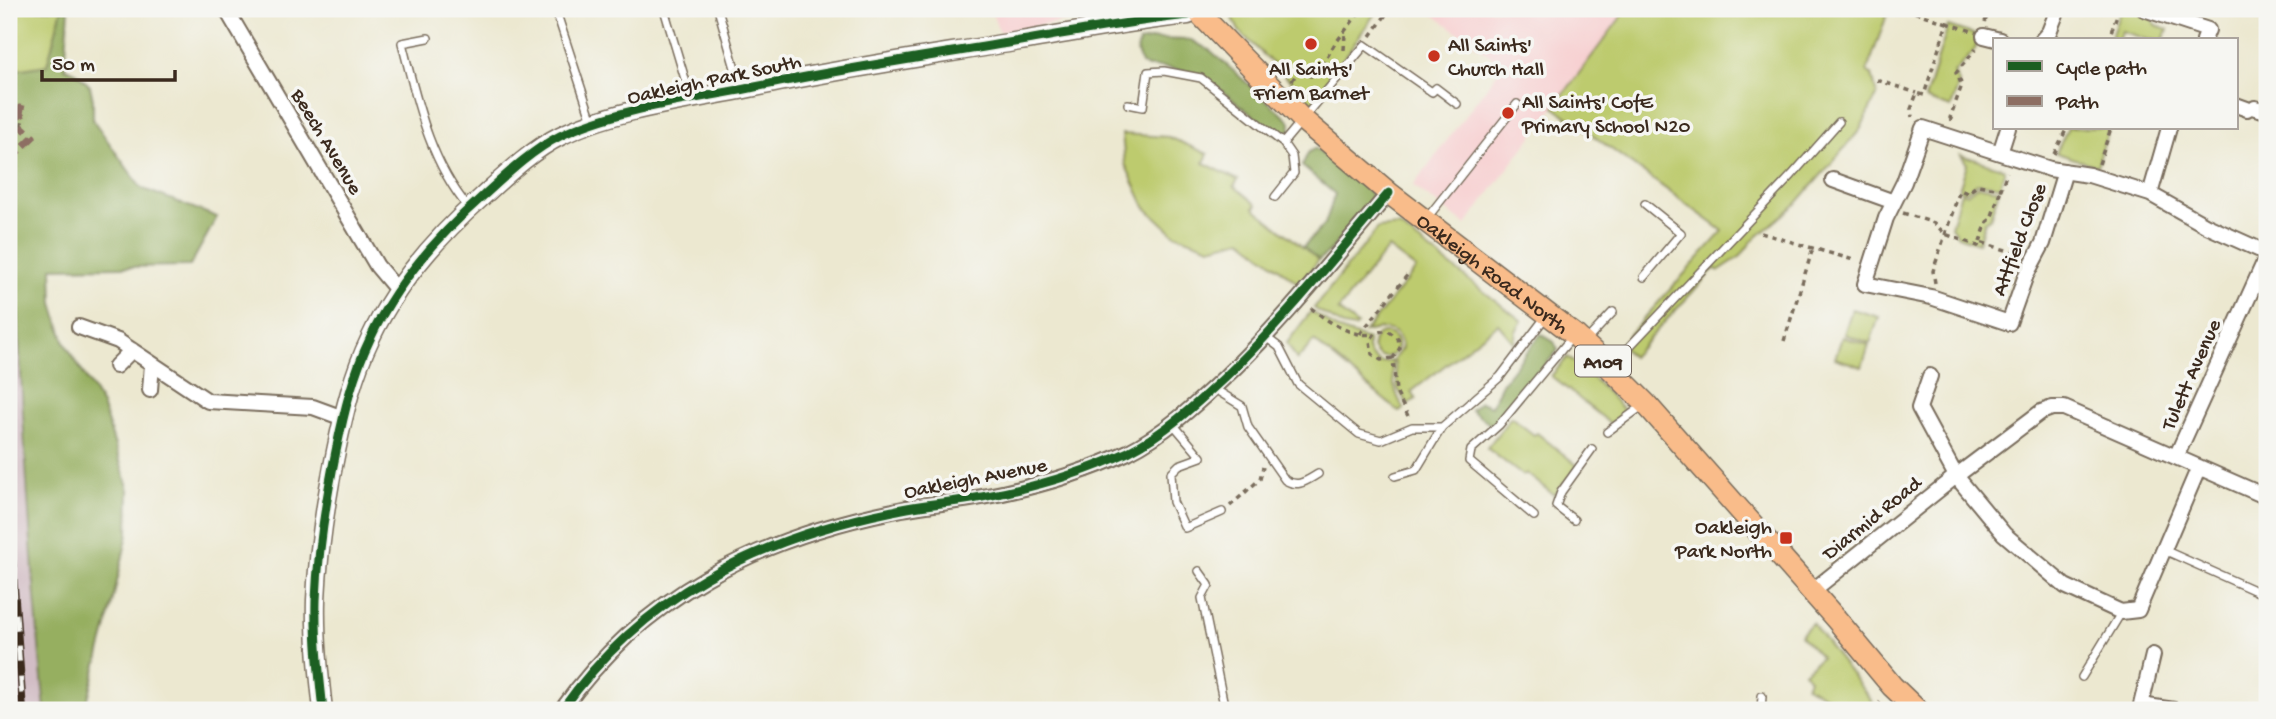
<svg xmlns="http://www.w3.org/2000/svg" width="2276" height="719" viewBox="0 0 2276 719" font-family="'Gochi Hand',sans-serif">
  <style>
    .built { fill: #f7cfd0 }
    .industrial { fill: #d2bdc5 }
    .green { fill: #bdcb6e; stroke: #7c7a46; stroke-width: 2 }
    .forest { fill: #96af61; stroke: #686c40; stroke-width: 2 }
    .lines { fill: none; stroke-linecap: round; stroke-linejoin: round }
    .service-casing { stroke: #796c5c; stroke-width: 10 }
    .minor-casing { stroke: #796c5c; stroke-width: 18 }
    .tertiary-casing { stroke: #796c5c; stroke-width: 21 }
    .primary-casing { stroke: #796c5c; stroke-width: 24 }
    .path { stroke: #796c5c; stroke-width: 3.5; stroke-dasharray: 5 5; stroke-linecap: butt }
    .service { stroke: #fff; stroke-width: 7 }
    .minor { stroke: #fff; stroke-width: 14 }
    .tertiary { stroke: #fff; stroke-width: 18 }
    .primary { stroke: #f9bc8a; stroke-width: 21 }
    .rail-casing { stroke: #3b2a1e; stroke-width: 8 }
    .rail { stroke: #f6f6f2; stroke-width: 5; stroke-dasharray: 16; stroke-linecap: butt }
    .quiet { stroke: #8d6e63; stroke-width: 7; stroke-dasharray: 14 7; stroke-linecap: butt }
    .cycleway-casing { stroke: #f6f6f2; stroke-width: 13 }
    .cycleway { stroke: #1b5e20; stroke-width: 9 }
    .poi-dot { fill: #c8321e; stroke: #f6f6f2; stroke-width: 2.5 }
    .labels { text-anchor: middle; stroke-width: 7; stroke-linejoin: round; paint-order: stroke }
    .shield { fill: #f6f6f2; stroke: #73675e; stroke-width: 2 }
    .shield-label { font-size: 19px; font-weight: bold; fill: #3b2a1e }
    .poi-label { font-size: 21px; fill: #3b2a1e; stroke: #f6f6f2; text-anchor: start }
    .street-label { font-size: 21px; fill: #3b2a1e; stroke: #f6f6f2 }
  </style>
  <rect width="100%" height="100%" fill="#f6f6f2"/>
  <filter id="ink" filterUnits="userSpaceOnUse"><feTurbulence type="fractalNoise" baseFrequency=".0143" numOctaves="2"/><feDisplacementMap in="SourceGraphic" scale="14" xChannelSelector="R" yChannelSelector="G"/><feConvolveMatrix kernelMatrix="1 2 1 2 8 2 1 2 1" color-interpolation-filters="sRGB"/></filter>
  <filter id="wash" filterUnits="userSpaceOnUse"><feTurbulence type="fractalNoise" baseFrequency=".00686" numOctaves="4" result="noise"/><feDisplacementMap in="SourceGraphic" scale="28" xChannelSelector="R" yChannelSelector="G"/><feGaussianBlur stdDeviation="1.57" result="paint"/><feColorMatrix in="noise" values="0 0 0 0 0 0 0 0 0 0 0 0 0 0 0 0 0 1.4 0 .05"/><feComposite in="paint" operator="in"/></filter>
  <g filter="url(#wash)">
    <rect width="100%" height="100%" fill="#ece8d0"/>
    <path class="built" d="M972,9H1140L999,32L993,15L973,12Z
      M1426,9H1627L1466,225L1413,186L1503,65Z"/>
    <path class="industrial" d="M71,70L83,77L90,86L93,112L52,268L53,303L65,343L102,405L129,490L128,534L106,630L85,710H9V71Z"/>
    <path class="green" d="M9,9H62L47,66L9,71Z
      M1232,9H1378L1313,103L1239,31L1232,16Z
      M1627,9H1883L1888,12L1867,71L1872,75L1877,95L1860,130L1797,203L1752,241L1741,256L1718,271L1715,268L1632,357L1620,345L1723,231L1554,107Z
      M2121,9H2131L2153,19L2155,25L2168,29L2163,40H2149L2122,31L2118,40H2114L2111,37Z
      M1948,26L1979,36L1975,50L1954,73L1959,83L1951,108L1925,99Z
      M2068,128H2109L2097,166L2056,153Z
      M1122,134L1169,137L1208,154L1204,163L1238,180L1234,186L1257,205L1254,208L1319,260L1299,284L1242,239L1210,247L1174,234L1145,207L1125,164Z
      M1961,155L2005,169L2000,186L1977,183L1966,191L1959,189L1967,164Z
      M1977,186L1999,190L1990,218L1985,221L1978,243L1958,236L1951,226L1961,192L1967,194Z
      M1399,226L1522,321L1516,331L1514,343L1498,324L1411,392L1416,399L1408,405L1398,389L1394,359L1402,348C1400,326 1382,327 1365,332L1416,269L1388,248L1338,310L1357,325L1355,328L1343,326L1314,308L1378,228Z
      M1852,309L1879,317L1870,343L1844,334Z
      M1311,311L1339,330L1368,340C1367,353 1370,357 1381,363L1392,361C1392,381 1394,392 1404,409L1399,412L1314,341L1297,360L1287,343Z
      M1373 345a12 12 0 1 1 24 0a12 12 0 1 1-24 0Z
      M1842,337L1869,345L1862,367L1835,358Z
      M1568,357L1592,377L1625,411L1611,424L1551,376Z
      M1511,417L1534,435L1537,433L1578,466L1554,495L1526,473L1523,476L1487,448Z
      M1812,623L1873,703L1868,710H1853L1806,686L1809,679L1804,672L1821,657L1800,635Z"/>
    <path class="forest" d="M62,9H69L65,68L76,72L90,86L93,100V120L141,188L217,217L190,266L52,268L53,303L65,343L102,405L129,490L128,534L106,630L85,710H45C26,517 17,323 12,130L9,129V71L47,65Z
      M1155,39L1191,40L1211,51L1291,122L1290,131L1281,138L1202,75L1162,67H1148L1141,64L1137,52L1139,42Z
      M1315,148L1370,192L1372,199L1331,250L1319,260L1303,247L1325,224L1335,194L1302,166L1308,153Z
      M1541,334L1554,342L1558,350L1503,415L1491,425L1471,410L1480,402L1491,406L1503,382Z"/>
  </g>
  <g filter="url(#ink)">
    <g class="lines">
      <defs>
        <path id="service" d="M554,9L558,17L592,121
          M664,9L691,99
          M718,9L741,89
          M1085,9L1090,29
          M428,38L402,43C417,101 429,160 468,207
          M1128,104L1143,107L1148,72L1164,71L1201,78L1283,143L1292,156L1294,173L1275,197
          M1283,143L1365,45L1432,92L1436,88L1457,104
          M1427,218L1517,104
          M1644,277L1681,233L1645,204
          M1267,338L1279,347L1298,384L1359,434L1381,440L1412,427H1442
          M1585,342L1613,312
          M1610,363L1629,347L1792,175L1839,122
          M1213,388L1242,406L1248,427L1285,480C1298,488 1306,481 1318,474
          M1173,424L1201,457L1179,465L1171,473L1173,502L1185,528L1222,512
          M1607,432L1645,404
          M1395,476L1416,470L1442,427L1500,377L1547,315
          M1534,516L1469,461L1471,450L1499,425L1572,337
          M1574,520L1556,506L1561,492L1592,449
          M2164,550L2267,596
          M1199,571L1209,585L1202,598L1225,710
          M2082,677L2121,613
          M1761,710L1762,696"/>
        <path id="minor" d="M226,9L377,266L398,291
          M2144,9L2208,30L2204,40
          M1984,36L2000,40
          M2042,40L2049,32L2058,9
          M2236,105L2247,109
          M2255,108L2267,111
          M2008,128L2000,153L1923,128L1904,182L1886,218L1865,284L1931,297L2009,323L2026,275L2043,243L2065,171
          M2000,153L2050,169L2089,175L2150,194L2207,226L2267,253
          M1833,180L1894,202
          M2150,194L2169,128
          M79,327L118,341L208,401L313,407L343,418
          M116,366L132,350
          M1930,376L1919,408L1956,476L2004,534L2065,586L2121,612L2138,610L2199,467
          M150,390L152,364
          M2176,457L2267,256
          M1811,592L1956,476L2041,412L2052,408H2064L2267,497
          M2153,655L2141,705L2174,710
          M562,710C643,595 756,539 893,511C922,504 952,503 982,497C1032,488 1081,474 1128,452C1164,434 1194,406 1224,378C1284,321 1335,256 1389,193"/>
        <path id="tertiary" d="M323,710C319,674 315,637 316,600C318,550 326,500 336,451C344,412 353,374 370,339C395,285 439,235 483,196C506,175 532,150 560,136C614,109 690,100 750,88C839,69 930,56 1020,41C1076,32 1131,21 1188,15L1196,11"/>
        <g id="primary">
          <path id="s1" d="M1195,9L1303,120L1389,193L1575,335L1607,365L1646,404L1837,620L1892,686L1917,710"/>
        </g>
      </defs>
      <use href="#service" class="service-casing"/>
      <use href="#minor" class="minor-casing"/>
      <use href="#tertiary" class="tertiary-casing"/>
      <use href="#primary" class="primary-casing"/>
      <path class="path" d="M1905,9L1947,23L1924,95L1917,93L1911,109L1912,117
        M1985,22L1989,9
        M1947,23L1972,31
        M1371,36L1385,16L1374,9
        M2111,40L2109,38L2119,9
        M1344,50L1345,33
        M1298,71L1311,76L1318,73L1334,45L1362,9
        M1877,80L1917,93
        M1292,81L1302,64
        M1952,120L1950,118L1962,85L1956,73L1976,49
        M21,126L23,119
        M2054,154L2067,128
        M2099,164L2111,128
        M1903,213L1934,223L1945,234L1978,246L1980,242L2019,254
        M1761,233L1857,261
        M1980,242L1987,222L1991,219L2001,189
        M1935,283L1933,271L1960,190L1967,193L1978,185L2001,189L2007,172
        M1311,308C1327,321 1352,338 1373,334
        M1360,334L1409,273
        M1784,341L1813,248
        M1393,358L1381,360L1372,354L1370,341L1375,333L1387,330L1398,338L1400,348L1393,358L1396,392L1409,418
        M1230,506L1260,479L1263,467
        M1873,710L1880,702"/>
      <use href="#service" class="service"/>
      <use href="#minor" class="minor"/>
      <use href="#tertiary" class="tertiary"/>
      <use href="#primary" class="primary"/>
      <defs>
        <path id="rail" d="M9,518L23,710"/>
      </defs>
      <use href="#rail" class="rail-casing"/>
      <use href="#rail" class="rail"/>
      <path class="quiet" d="M22,105L20,113L23,119
        M9,160L33,137L21,126"/>
      <defs>
        <path id="cycleway" d="M323,710C319,674 315,637 316,600C318,550 326,500 336,451C344,412 353,374 370,339C395,285 439,235 483,196C506,175 532,150 560,136C614,109 690,100 750,88C839,69 930,56 1020,41C1076,32 1131,21 1188,15L1198,9
          M562,710C643,595 756,539 893,511C922,504 952,503 982,497C1032,488 1081,474 1128,452C1164,434 1194,406 1224,378C1284,321 1335,256 1389,193"/>
      </defs>
      <use href="#cycleway" class="cycleway-casing"/>
      <use href="#cycleway" class="cycleway"/>
    </g>
  </g>
  <g class="poi-dot">
    <circle cx="1311" cy="44" r="7"/>
    <circle cx="1434" cy="56" r="7"/>
    <circle cx="1508" cy="113" r="7"/>
    <rect x="1779" y="531" width="14" height="14" rx="3.5"/>
  </g>
  <g class="labels">
    <rect class="shield" x="1575" y="345.5" width="56" height="31" rx="5"/>
    <g class="shield-label">
      <text x="1603" y="368">A109</text>
    </g>
    <g class="poi-label">
      <text x="1448" y="51">All Saints'<tspan x="1448" dy="24">Church Hall</tspan></text>
      <text x="1311" y="75" text-anchor="middle">All Saints'<tspan x="1311" dy="24">Friern Barnet</tspan></text>
      <text x="1522" y="108">All Saints' CofE<tspan x="1522" dy="24">Primary School N20</tspan></text>
      <text x="1772" y="533" text-anchor="end">Oakleigh<tspan x="1772" dy="24">Park North</tspan></text>
    </g>
    <g class="street-label">
      <text transform="translate(714 78) rotate(-12)" y="7">Oakleigh Park South</text>
      <text transform="translate(328 141) rotate(59)" y="7">Beech Avenue</text>
      <text transform="translate(2018 239) rotate(-69)" y="7">Attfield Close</text>
      <text dy="7" stroke="none"><textPath href="#s1" startOffset="399">Oakleigh Road North</textPath></text>
      <text transform="translate(2190 374) rotate(-66)" y="7">Tulett Avenue</text>
      <text transform="translate(975 477) rotate(-11)" y="7">Oakleigh Avenue</text>
      <text transform="translate(1871 517) rotate(-39)" y="7">Diarmid Road</text>
    </g>
  </g>
  <rect width="2276" height="719" fill="none" stroke="#f6f6f2" stroke-width="35"/>
  <rect x="1993" y="38" width="245" height="91" fill="#f6f6f2" stroke="#aba49d" stroke-width="2"/>
  <rect x="2007" y="61" width="35" height="10" fill="#1b5e20" stroke="#aba49d" stroke-width="2"/>
  <text x="2056" y="74" font-size="21" fill="#3b2a1e">Cycle path</text>
  <rect x="2007" y="96" width="35" height="10" fill="#8d6e63" stroke="#aba49d" stroke-width="2"/>
  <text x="2056" y="108" font-size="21" fill="#3b2a1e">Path</text>
  <path d="M42 70v10h133v-10" fill="none" stroke="#3b2a1e" stroke-width="3.5"/>
  <text x="52" y="70" font-size="21" fill="#3b2a1e" stroke="#f6f6f2" stroke-width="5" paint-order="stroke">50 m</text>
</svg>
